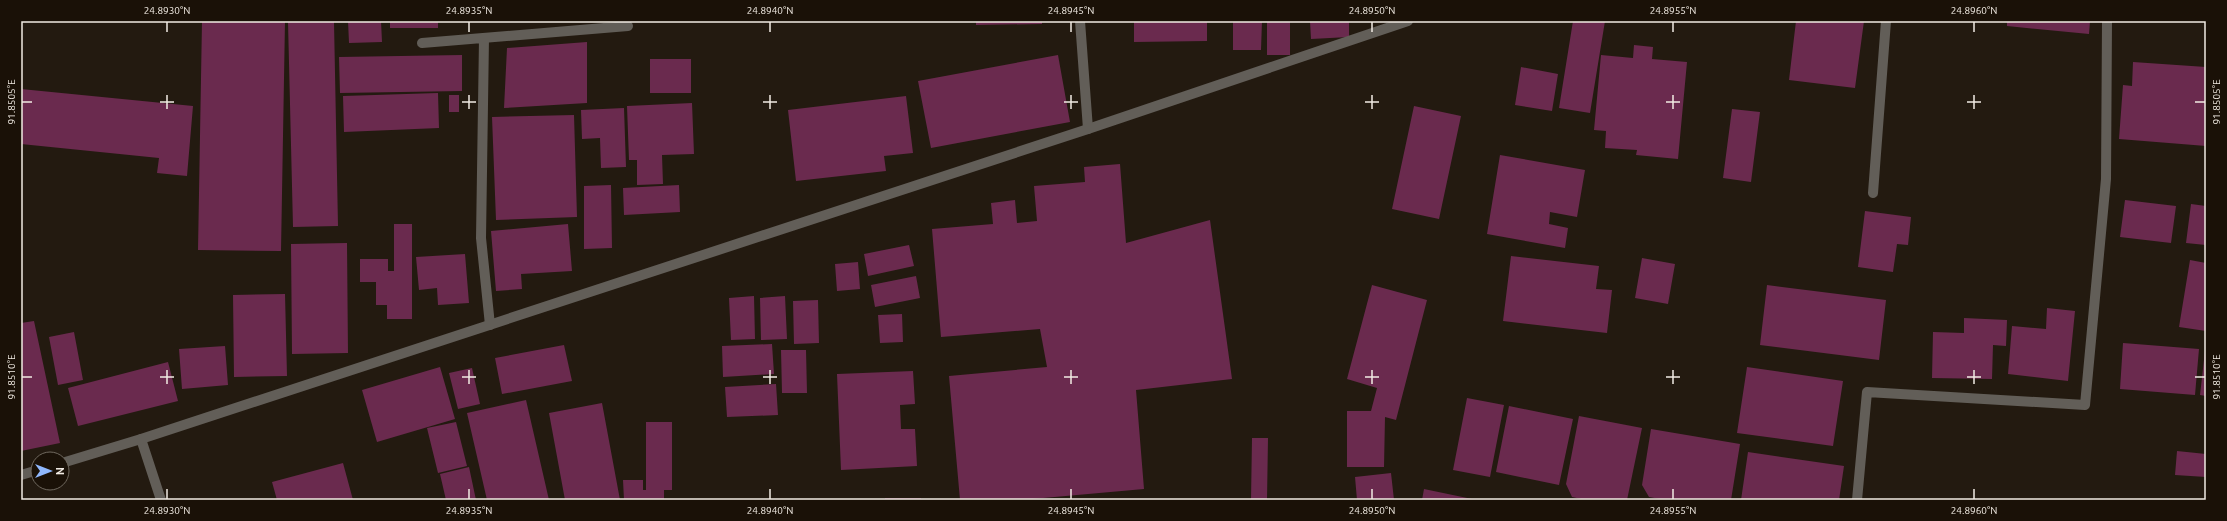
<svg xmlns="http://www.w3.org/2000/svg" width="2227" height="521" viewBox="0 0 2227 521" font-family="Ubuntu,sans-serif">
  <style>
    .building { fill: #6a2a4e }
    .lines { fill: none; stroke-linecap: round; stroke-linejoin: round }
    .minor { stroke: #625e58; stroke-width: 10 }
    .tertiary { stroke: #625e58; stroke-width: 10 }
    .ticks { fill: none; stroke: #f2ece4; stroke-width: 1.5 }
    .neatline { fill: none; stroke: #f2ece4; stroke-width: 1.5 }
    .ticks-label { font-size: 10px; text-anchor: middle; fill: #f2ece4 }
  </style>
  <rect width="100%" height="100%" fill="#231a10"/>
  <path class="building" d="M202,21H285L281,251L198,250Z
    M348,21H381L382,42L349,43Z
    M390,21H438V28H390Z
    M976,21H1042V24L976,25Z
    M1134,21H1207V41L1134,42Z
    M1233,21H1262L1261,50H1233Z
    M1267,21H1290V55H1267Z
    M1310,21H1349V37L1311,39Z
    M1573,21H1605L1590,113L1559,108Z
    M1796,21H1864L1855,88L1789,80Z
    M2007,21H2090L2089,34L2007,26Z
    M288,22H334L338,226L293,227Z
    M587,42V103L504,108L507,48Z
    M1634,45L1653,47L1652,59L1687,62L1678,159L1636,155L1637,150L1605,148L1606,131L1594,130L1601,55L1633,58Z
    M462,55V91L340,93L339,57Z
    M1058,55L1070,122L931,148L918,81Z
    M650,59H691V93H650Z
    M2133,62L2206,67V146L2119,139L2123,85L2132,86Z
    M1521,67L1558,74L1552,111L1515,105Z
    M21,89L193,106L187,176L157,173L159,158L21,144Z
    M438,93L439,128L344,132L343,96Z
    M449,95H459V112H449Z
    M906,96L913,153L884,156L886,171L796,181L788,110Z
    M692,103L694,154L662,155L663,184L637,185V160H629L627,106Z
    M1414,106L1461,116L1439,219L1392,209Z
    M624,108L626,167L601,168L600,138L582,139L581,110Z
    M1732,109L1760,112L1751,182L1723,178Z
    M574,115L577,217L496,220L492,117Z
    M1500,155L1585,170L1577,217L1550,212L1549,224L1568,228L1565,248L1487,234Z
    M1120,164L1126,243L1210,220L1232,379L1136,390L1144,489L1021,500H960L949,376L1047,367L1040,329L941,337L932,229L993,224L991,203L1015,200L1017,223L1037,221L1034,186L1085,182L1084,167Z
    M611,185L612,248L584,249V186Z
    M679,185L680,212L624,215L623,188Z
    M2125,200L2176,206L2171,243L2120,237Z
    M2191,204L2206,206V245L2186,243Z
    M1865,211L1911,217L1908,245L1897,244L1893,272L1858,267Z
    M394,224H412V319H387V305H376V282H360V259H388V271H394Z
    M568,224L572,271L521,274L522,289L496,291L491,231Z
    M347,243L348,353L292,354L291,244Z
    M909,245L914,266L868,276L864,254Z
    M465,254L469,303L438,305L437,288L419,290L416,257Z
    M1511,256L1599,266L1596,289L1612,290L1607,333L1503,321Z
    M1642,258L1675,264L1668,304L1635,298Z
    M2190,260L2206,263V331L2179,327Z
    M858,262L860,289L837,291L835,264Z
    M916,276L920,298L875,307L871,285Z
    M1372,285L1427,300L1396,420L1385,417L1384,467H1347V411H1371L1377,388L1347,379Z
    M1767,285L1886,300L1879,360L1760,345Z
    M285,294L287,376L234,377L233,295Z
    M754,296L755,339L731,340L729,298Z
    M785,296L787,339L761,340L760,298Z
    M818,300L819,343L794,344L793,301Z
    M2047,308L2075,311L2068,381L2008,374L2012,326L2046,329Z
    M902,314L903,342L880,343L878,315Z
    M1964,318L2007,320L2006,346L1993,345L1992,379L1932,378L1933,332L1964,333Z
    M34,321L60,443L21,451V323Z
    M74,332L83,380L58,385L49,337Z
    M2123,343L2199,349L2195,395L2120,389Z
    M772,344L774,374L723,377L722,346Z
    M564,345L572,381L502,394L495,358Z
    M225,346L228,385L182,389L179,349Z
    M781,350H806L807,393H782Z
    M2205,351H2206V396L2200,395Z
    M168,362L178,401L78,426L68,388Z
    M440,367L455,419L377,442L362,390Z
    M1747,367L1843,381L1833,446L1737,433Z
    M472,368L480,404L458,409L449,373Z
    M913,371L915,404L900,405L901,429H915L917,466L841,470L837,374Z
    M776,384L778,415L727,417L725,387Z
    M1467,398L1504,405L1490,477L1453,470Z
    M526,400L549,500H487L467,413Z
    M602,403L620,500H565L549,413Z
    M1509,406L1573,419L1559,485L1496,472Z
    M1579,416L1642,428L1627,500H1586L1572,497L1566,484Z
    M456,422L467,466L438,473L427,428Z
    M646,422H672V490H664V500H624L623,480H643V490H646Z
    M1651,429L1740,444L1731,500H1665L1649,497L1642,485Z
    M1252,438H1268L1267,500H1251Z
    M2177,451L2206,454V477L2175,475Z
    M1748,452L1844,466L1839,500H1741Z
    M343,463L353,500H277L272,482Z
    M469,467L476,500H446L440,474Z
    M1391,473L1394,500H1357L1355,477Z
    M1424,489L1472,499V500H1422Z
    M885,498H921V500H885Z"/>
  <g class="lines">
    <path class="minor" d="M1080,21L1088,129
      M484,38L481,238L490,325
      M422,43L628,26
      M1873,193L1886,21
      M141,439L161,500
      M1857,500L1867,392L2085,405L2106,179L2107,21"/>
    <path class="tertiary" d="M62,463L141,439L1088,129L1408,21
      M21,475L38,470"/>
  </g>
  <path class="ticks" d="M167,22V32M469,22V32M770,22V32M1071,22V32M1372,22V32M1673,22V32M1974,22V32M167,95V109M469,95V109M770,95V109M1071,95V109M1372,95V109M1673,95V109M1974,95V109M22,102H32M160,102H174M462,102H476M763,102H777M1064,102H1078M1365,102H1379M1666,102H1680M1967,102H1981M2195,102H2205M167,370V384M469,370V384M770,370V384M1071,370V384M1372,370V384M1673,370V384M1974,370V384M22,377H32M160,377H174M462,377H476M763,377H777M1064,377H1078M1365,377H1379M1666,377H1680M1967,377H1981M2195,377H2205M167,489V499M469,489V499M770,489V499M1071,489V499M1372,489V499M1673,489V499M1974,489V499"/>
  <rect width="2227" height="521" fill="none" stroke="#1a1107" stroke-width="44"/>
  <g transform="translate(50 471) rotate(90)"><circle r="19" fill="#1a1107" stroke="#70695f"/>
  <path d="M0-3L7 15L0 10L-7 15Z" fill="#90b8fd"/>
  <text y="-6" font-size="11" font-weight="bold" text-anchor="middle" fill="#f2ece4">N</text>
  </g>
  <rect x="22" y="22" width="2183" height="477" class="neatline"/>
  <g class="ticks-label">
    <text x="167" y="14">24.8930°N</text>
    <text x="469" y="14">24.8935°N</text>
    <text x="770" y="14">24.8940°N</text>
    <text x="1071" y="14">24.8945°N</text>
    <text x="1372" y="14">24.8950°N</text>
    <text x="1673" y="14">24.8955°N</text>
    <text x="1974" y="14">24.8960°N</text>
    <text transform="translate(2216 102) rotate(-90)" y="4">91.8505°E</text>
    <text transform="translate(11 102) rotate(-90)" y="4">91.8505°E</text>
    <text transform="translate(2216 377) rotate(-90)" y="4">91.8510°E</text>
    <text transform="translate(11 377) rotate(-90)" y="4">91.8510°E</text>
    <text x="167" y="514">24.8930°N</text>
    <text x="469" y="514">24.8935°N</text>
    <text x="770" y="514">24.8940°N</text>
    <text x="1071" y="514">24.8945°N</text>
    <text x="1372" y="514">24.8950°N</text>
    <text x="1673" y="514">24.8955°N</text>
    <text x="1974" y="514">24.8960°N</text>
  </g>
</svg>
